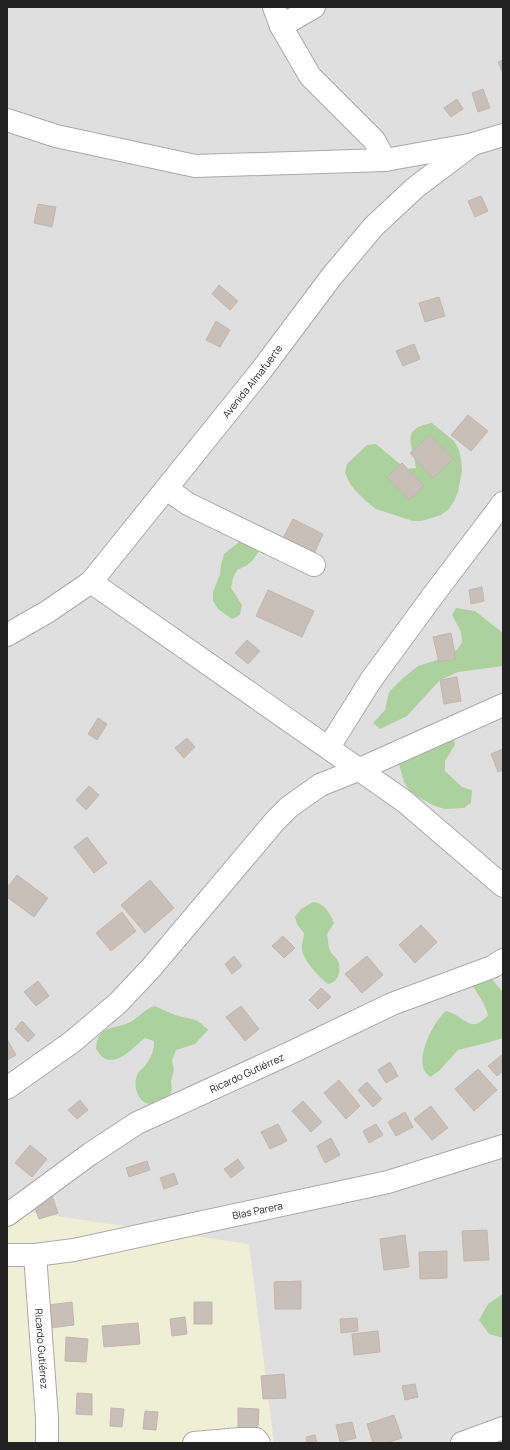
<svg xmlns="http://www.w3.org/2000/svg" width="510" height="1450" viewBox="0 0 510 1450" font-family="Manrope,sans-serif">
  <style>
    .residential { fill: #e0dfdf }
    .farmland { fill: #eef0d5 }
    .forest { fill: #add19e }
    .building { fill: #c7bfb8; stroke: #c4b6ab }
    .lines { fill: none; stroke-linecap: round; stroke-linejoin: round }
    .minor-casing { stroke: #a9a9a9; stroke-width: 24 }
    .minor { stroke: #fff; stroke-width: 22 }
    .labels { text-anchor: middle; stroke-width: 3; stroke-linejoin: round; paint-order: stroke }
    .street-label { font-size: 10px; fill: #222; stroke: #fff }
  </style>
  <rect width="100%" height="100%" fill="#f2efe9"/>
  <path class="residential" d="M7,7H503V1443H7Z"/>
  <path class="farmland" d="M7,1209L249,1244L274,1443H7Z"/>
  <path class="forest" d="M432,423L454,441L459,450L461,460L462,470L458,492L454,501L449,509L441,515L422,521H413L376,509L367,502L354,489L349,482L345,473L347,464L367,445L376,444L406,469L416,468C413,444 399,429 432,423Z
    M240,541L254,543L259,551L253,560L246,566L237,570L233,578L231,588L242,605L240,615L232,619L218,609L213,601V592L220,574L221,565L224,554Z
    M456,608L475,611L503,633V666L458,672L440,680L407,716L380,729L373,723L385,710L389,692L403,678L418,666L437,660L457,650L462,642L461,632L452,615Z
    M453,734L455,745L445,761V771L462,787L472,790L471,803L464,808L445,809L435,806L418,797L409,790L404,782L399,764L404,757Z
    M313,902C323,902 330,913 334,923L327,934C328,939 328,946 330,951C332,955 336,957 338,961C342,970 338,983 328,984C320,978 302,959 302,949C301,944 304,939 304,933L297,924L295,917L301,909Z
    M490,977L503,992V1038L486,1043L458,1050L439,1071L430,1077C429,1075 425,1073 424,1070C417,1054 434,1021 446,1011C465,1015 470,1036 488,1015C485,1002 475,991 469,979Z
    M155,1006C164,1010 173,1015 182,1017C197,1020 197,1019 208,1030L195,1044L176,1050L172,1060L174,1070L171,1081L172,1090L168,1099C163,1100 155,1104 150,1104C137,1103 132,1083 138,1073C139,1071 142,1069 144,1067C151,1058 154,1052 154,1041L145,1038C134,1046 117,1068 102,1057C100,1055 98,1051 96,1049C98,1022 116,1031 132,1021C141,1015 145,1009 155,1006Z
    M503,1294V1338L489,1334L479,1320L488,1304Z"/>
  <path class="building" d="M503,60V73L498,62Z
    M483,89L490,108L478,112L472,93Z
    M457,99L463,109L451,117L444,108Z
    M481,196L488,211L475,217L468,201Z
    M38,204L56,207L52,227L34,223Z
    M219,285L238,301L230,310L212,294Z
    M439,297L445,316L425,322L419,303Z
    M216,321L230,330L220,347L206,340Z
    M414,344L420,359L403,366L396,351Z
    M468,415L488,431L471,451L451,435Z
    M430,435L453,459L433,478L410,453Z
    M402,463L424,486L409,500L387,477Z
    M293,519L323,534L314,554L283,538Z
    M482,587L484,601L471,604L469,590Z
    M268,590L314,611L302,637L256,616Z
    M451,633L456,659L439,662L433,637Z
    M247,640L260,651L248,664L235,653Z
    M457,677L461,701L444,704L440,680Z
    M98,718L107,724L97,740L88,734Z
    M187,738L195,747L184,758L175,748Z
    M503,749V770L498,772L491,754Z
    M89,786L99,795L86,810L76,800Z
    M87,837L107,863L94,873L74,847Z
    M17,875L48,898L34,917L7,897V888Z
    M150,880L174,908L145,933L121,905Z
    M122,912L136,931L111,951L96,933Z
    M421,925L437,942L415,963L399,945Z
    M283,936L295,948L284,958L272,946Z
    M234,956L242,966L232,974L225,964Z
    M367,956L383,975L362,993L345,974Z
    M38,981L49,996L36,1006L24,992Z
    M321,988L331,997L318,1009L309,1000Z
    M241,1006L259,1029L245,1041L226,1017Z
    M22,1021L35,1035L28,1042L15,1029Z
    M7,1039L16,1055L7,1060Z
    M503,1054V1071L497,1076L488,1066Z
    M390,1062L398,1076L386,1083L378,1070Z
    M478,1069L497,1090L474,1111L455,1089Z
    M339,1080L360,1106L346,1119L324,1093Z
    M367,1082L382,1099L373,1107L358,1090Z
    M80,1100L88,1110L77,1119L68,1110Z
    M303,1101L322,1122L311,1132L292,1111Z
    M431,1106L448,1128L432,1140L414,1119Z
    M405,1112L413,1127L396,1136L388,1122Z
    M278,1124L287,1141L270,1149L261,1132Z
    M376,1124L383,1135L369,1143L363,1131Z
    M331,1138L340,1155L325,1163L317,1146Z
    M30,1145L47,1159L32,1177L15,1163Z
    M238,1159L244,1168L231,1178L224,1169Z
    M147,1161L150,1170L129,1177L126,1168Z
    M174,1173L178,1184L164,1189L160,1178Z
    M52,1196L58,1213L39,1219L33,1202Z
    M487,1230L489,1260L464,1261L462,1231Z
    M405,1235L409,1267L384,1270L380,1239Z
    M447,1251V1278L420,1279L419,1252Z
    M301,1281V1309H275L274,1282Z
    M72,1302L74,1325L50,1328L48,1305Z
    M194,1302H212V1324H194Z
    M185,1317L187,1334L172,1336L170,1319Z
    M357,1318L358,1331L341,1333L340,1319Z
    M138,1323L140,1344L104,1347L102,1326Z
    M378,1331L380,1352L354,1355L352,1334Z
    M66,1337L88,1339L86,1362L65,1361Z
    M284,1374L286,1398L263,1399L261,1376Z
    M415,1384L418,1397L405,1400L402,1386Z
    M77,1393L92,1394V1415L76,1414Z
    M111,1408L124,1409L122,1427L110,1426Z
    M238,1408L259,1409L258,1428H238Z
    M145,1411L158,1412L156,1430L143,1429Z
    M394,1415L402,1438L387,1443H373L367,1424Z
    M352,1422L356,1438L340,1442L336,1425Z
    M315,1435L317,1443H307L306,1437Z"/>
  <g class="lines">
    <defs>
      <g id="minor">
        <path d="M274,7L281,26L310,76L374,140L385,160"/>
        <path d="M281,26L314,7"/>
        <path d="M7,120L56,136L195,166L385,160L469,145"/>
        <path d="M167,489L188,504L314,565"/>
        <path d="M91,582L404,801L503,886"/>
        <path id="s1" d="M7,635L47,612L91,582L260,372L332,276L374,226L416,187L473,144L503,135"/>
        <path d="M329,747L371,680L434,594L503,503"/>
        <path d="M7,1088L72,1042L118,1003L151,968L275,821L289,807L320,785L360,769L503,705"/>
        <path id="s2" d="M7,1215L90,1154L137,1123L290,1053L392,1004L492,967L503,960"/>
        <path id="s3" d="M7,1255H35L74,1250L388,1182L503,1146"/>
        <path id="s4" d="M35,1255L47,1418V1443"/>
        <path d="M194,1443L240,1439H256L259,1443"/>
        <path d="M462,1443L503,1428"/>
      </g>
    </defs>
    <use href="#minor" class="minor-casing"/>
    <use href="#minor" class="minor"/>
  </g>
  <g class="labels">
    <g class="street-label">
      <text dy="4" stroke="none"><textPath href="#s1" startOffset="357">Avenida Almafuerte</textPath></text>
      <text dy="4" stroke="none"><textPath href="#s2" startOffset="280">Ricardo Gutiérrez</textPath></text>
      <text dy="4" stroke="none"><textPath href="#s3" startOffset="255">Blas Parera</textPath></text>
      <text dy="4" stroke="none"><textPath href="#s4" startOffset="94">Ricardo Gutiérrez</textPath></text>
    </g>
  </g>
  <rect width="510" height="1450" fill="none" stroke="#222222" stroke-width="16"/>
</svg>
